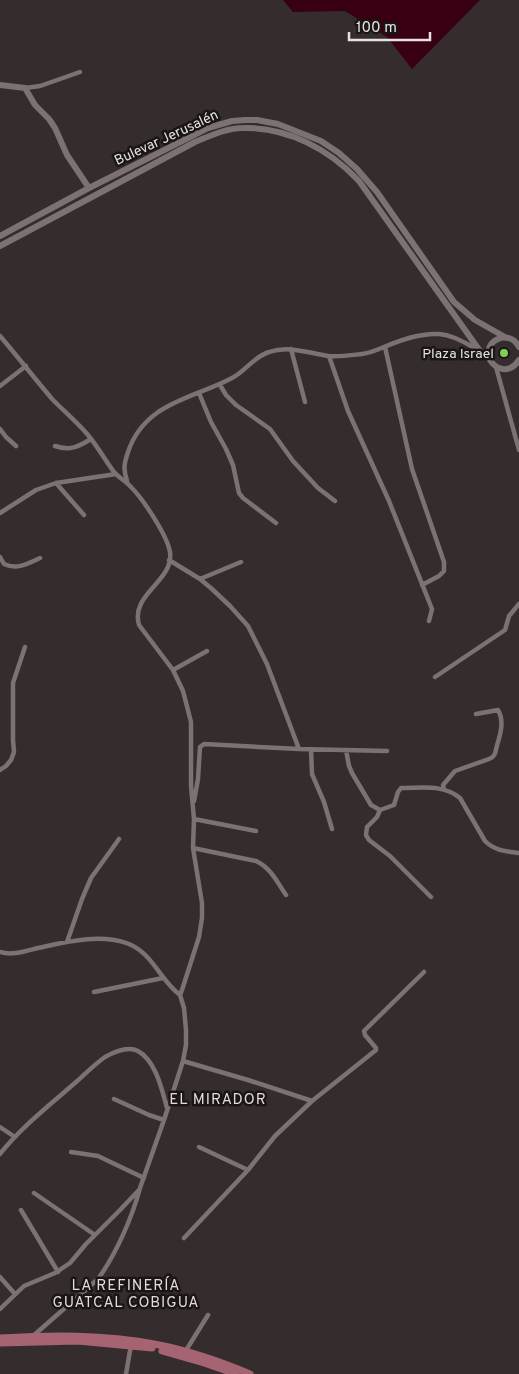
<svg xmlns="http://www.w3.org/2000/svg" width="519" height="1374" viewBox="0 0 519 1374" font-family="Overpass,sans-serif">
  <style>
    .water { fill: #380012 }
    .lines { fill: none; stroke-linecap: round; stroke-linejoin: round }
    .street { stroke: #7d7273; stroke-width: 4.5 }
    .secondary { stroke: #7d7273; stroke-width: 6 }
    .primary { stroke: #a66472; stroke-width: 7 }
    .poi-dot { fill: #80d051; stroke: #1a1616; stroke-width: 2 }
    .labels { text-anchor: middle; stroke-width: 5; stroke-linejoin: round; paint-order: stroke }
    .street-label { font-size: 14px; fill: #e8e2e3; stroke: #1a1616 }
    .poi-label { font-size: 14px; fill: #e8e2e3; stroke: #1a1616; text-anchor: end }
    .neighbourhood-label { font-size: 15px; letter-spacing: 1px; fill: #e5d9da; stroke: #1a1616 }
  </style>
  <rect width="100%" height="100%" fill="#352c2e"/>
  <path class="water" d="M283,0H480L412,69L387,37L345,11L293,12Z"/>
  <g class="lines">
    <path class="street" d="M25,88L40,86L80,72
      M0,336C18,357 35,379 53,400C65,412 77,422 88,435C98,447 105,460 114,472C119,478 126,481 131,487C143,499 167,535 170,552C174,582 130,593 139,625L173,670L183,691L191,722V786L194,819L193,848L202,903V918L199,937L182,990L180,995
      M385,347L412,469L444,562V571L439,576L422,585
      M291,349L305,402
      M329,356L348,411L389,501L432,609L429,621
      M496,367L519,450
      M220,385L226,395L236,405L270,429L293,461L318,488L335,501
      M0,386L26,366
      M199,393L211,422L226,449L233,465L239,493L243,498L276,523
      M0,429L6,437L16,446
      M55,446C70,451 78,447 91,439
      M127,481C123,469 124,464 128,452C145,402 193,399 232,378C246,371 253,357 269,352C289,345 308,353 328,356C338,357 353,355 362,354C370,353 377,350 384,347C401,340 420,333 439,334C453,335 465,343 477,349
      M56,483L84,515
      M0,513L36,490L56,483L116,474
      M0,557L4,564C17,570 27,564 40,558
      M169,560L200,579L212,589L230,606L248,626L267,664L299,749
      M200,579L241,562
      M173,670L207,651
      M435,677L505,630L509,616L519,604
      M311,749L312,774L324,802L332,829
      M346,750L349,766L352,773L371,805L380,810L394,805L398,792L401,788C422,788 443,784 460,798L485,841C495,851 506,851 519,853
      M0,770L6,766L11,760L14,752L13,740V683L25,647
      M444,789L443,785L455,771L489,759C497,756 495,750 498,742C501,732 504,720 498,710L476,714
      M194,801L198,779L200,747L204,744L299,749L387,751
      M380,810L377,817L367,827L366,835L369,840L390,856L431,897
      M194,819L256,831
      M193,848L256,861C271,868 277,882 286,895
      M67,942L82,899L91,878L119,839
      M0,952C12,956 26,951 38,948C66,942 100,933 129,944C153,954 160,980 180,995L184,1008L186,1030V1045L183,1061L164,1120L140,1188C132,1218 116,1254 98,1279L33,1336
      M94,992L163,978
      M183,1061L248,1080L312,1101
      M114,1099L149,1115L164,1120
      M0,1127L15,1137
      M199,1147L248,1170
      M71,1152L98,1156L144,1178
      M0,1154C20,1128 51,1104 76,1082C85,1074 95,1064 105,1057C114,1052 128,1046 138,1051C156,1061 162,1090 167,1108
      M34,1193L95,1235
      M21,1210L58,1272
      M184,1238L248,1170L275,1136L312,1101L376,1050V1048L365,1035L364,1031L424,972
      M0,1277L15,1294
      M0,1309L24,1286L55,1273L70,1263L86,1244L120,1210L139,1190
      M185,1352L208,1315
      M126,1374L131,1345"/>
    <path class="secondary" d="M0,85L25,88L35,105L49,119L55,128L67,155L89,188
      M0,236L89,188L208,128L232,121L245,120H257L278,124L321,141L339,153L357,169L377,192L454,302L475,320L505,337
      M0,246L195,142C210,136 226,128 243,128C287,127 329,149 359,181L475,344L480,351L489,358
      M519,347C509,327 481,342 490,360C493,365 497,368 503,369C510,370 515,366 519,360"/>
    <path class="primary" d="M0,1338C51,1335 104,1334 154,1344C187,1350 219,1361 250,1374
      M0,1343L78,1341L152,1348
      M162,1351L204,1363L236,1374"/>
  </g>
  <circle class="poi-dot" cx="504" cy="353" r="5"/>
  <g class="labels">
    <g class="street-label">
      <text transform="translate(166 137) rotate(-25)" y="5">Bulevar Jerusalén</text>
    </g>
    <g class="poi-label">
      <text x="494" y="358">Plaza Israel</text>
    </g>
    <g class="neighbourhood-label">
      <text x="218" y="1104">EL MIRADOR</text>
      <text x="126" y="1290">LA REFINERÍA<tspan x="126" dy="17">GUATCAL COBIGUA</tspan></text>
    </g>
  </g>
  <path d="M349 32v8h81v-8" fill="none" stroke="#e8e2e3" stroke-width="2.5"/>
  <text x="356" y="32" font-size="15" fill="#e8e2e3" stroke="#1a1616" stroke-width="4" paint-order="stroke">100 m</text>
</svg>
